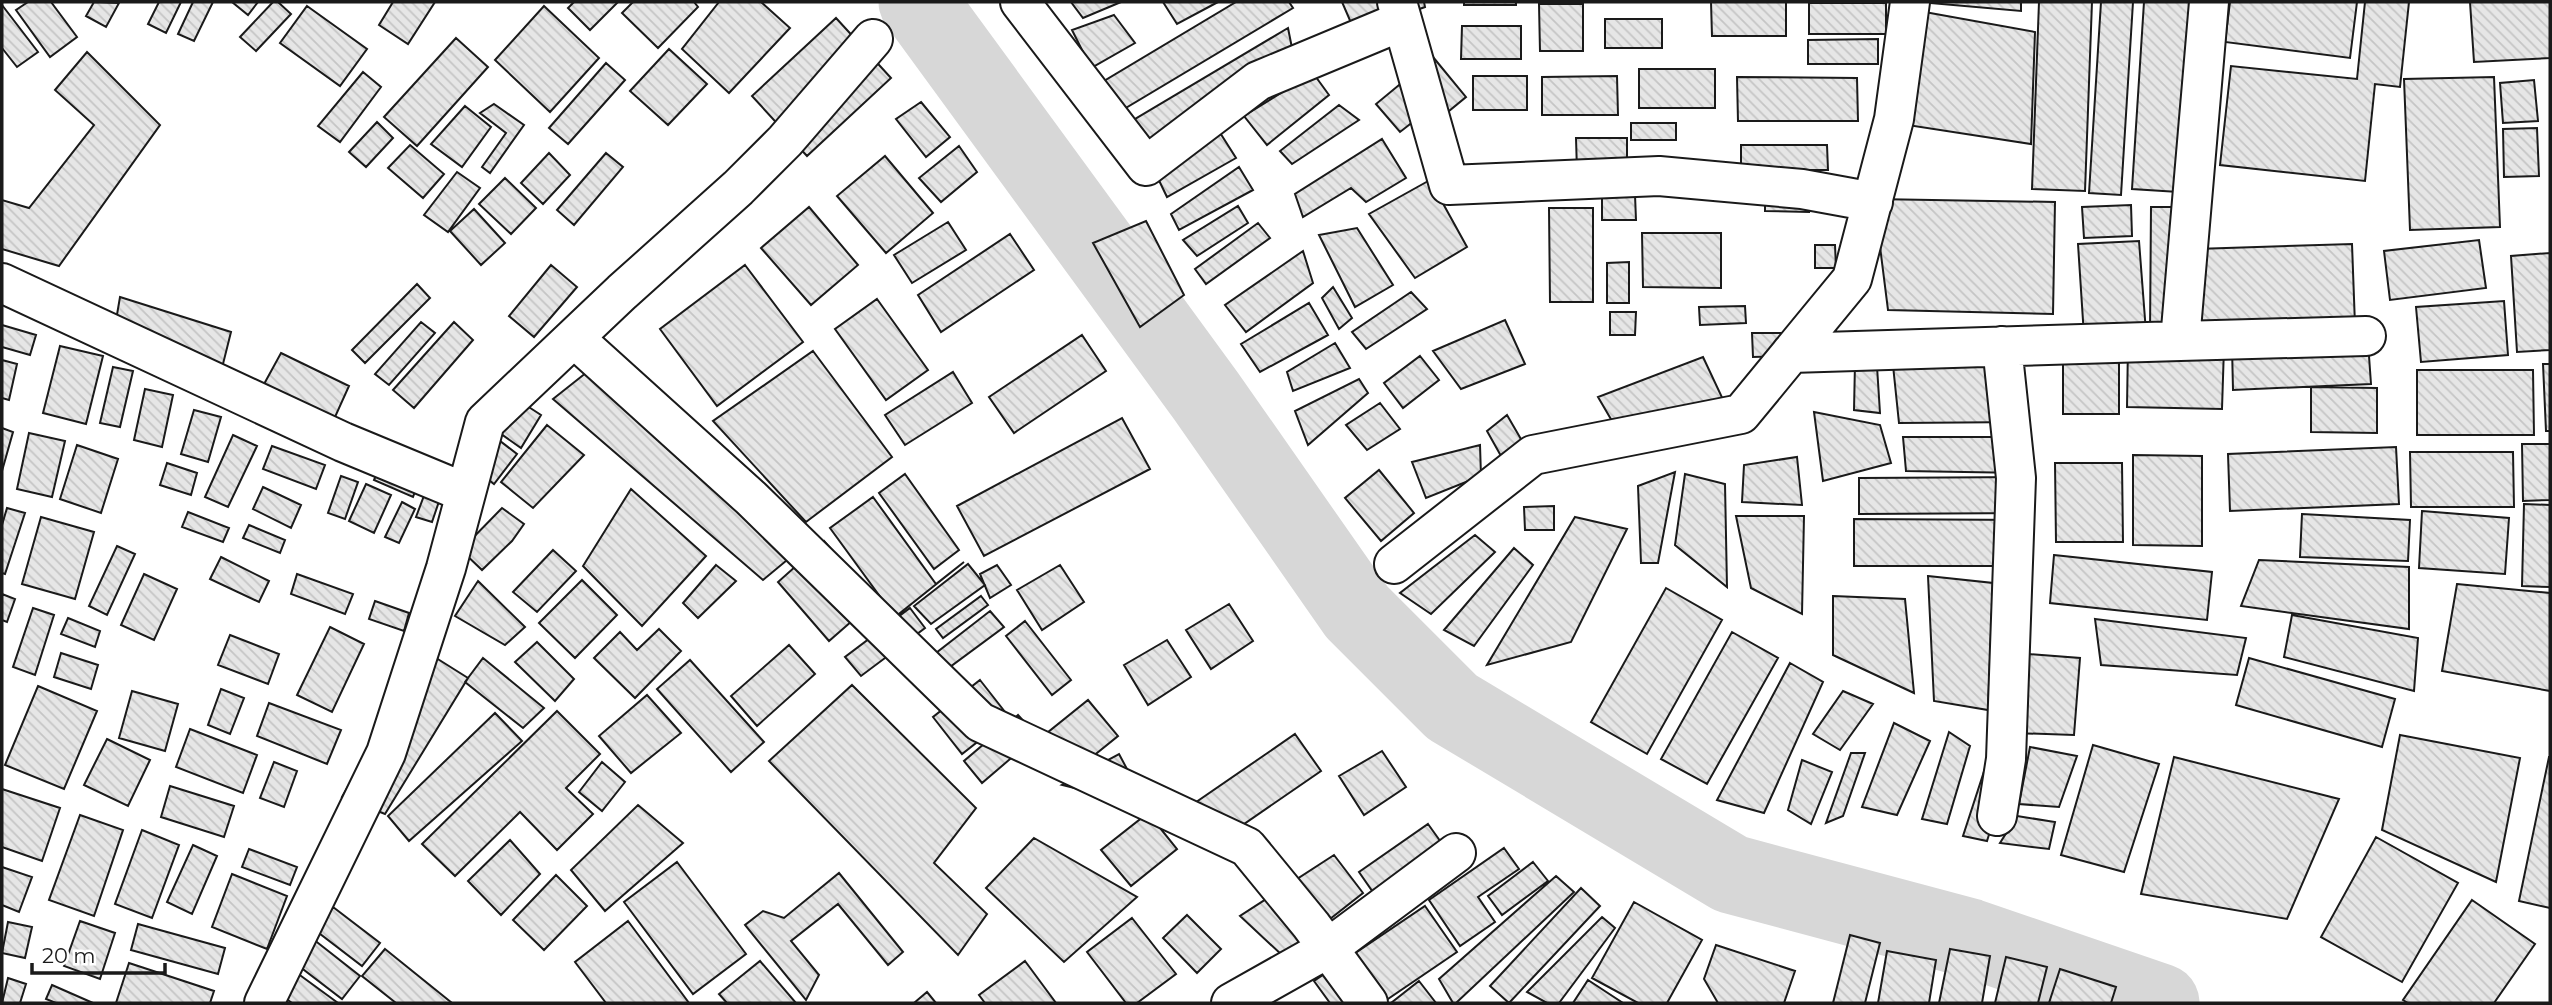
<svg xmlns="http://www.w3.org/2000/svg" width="2552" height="1005" viewBox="0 0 2552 1005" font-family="Montserrat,sans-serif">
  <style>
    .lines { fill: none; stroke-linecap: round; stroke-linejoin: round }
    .river { stroke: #d7d7d7; stroke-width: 79 }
    .building { fill: url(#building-back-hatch); stroke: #1a1a1a; stroke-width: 2 }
    .minor-casing { stroke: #1a1a1a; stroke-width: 42 }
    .minor { stroke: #fff; stroke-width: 38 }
  </style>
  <defs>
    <pattern id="building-back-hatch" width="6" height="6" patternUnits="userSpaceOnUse" patternTransform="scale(1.75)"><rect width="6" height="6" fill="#e6e6e6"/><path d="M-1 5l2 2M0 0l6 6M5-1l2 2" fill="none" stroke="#c5c5c5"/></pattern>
  </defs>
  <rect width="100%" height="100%" fill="#fff"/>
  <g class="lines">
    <path class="river" d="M918,2L1206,396L1357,612L1452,707L1731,874L1970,938L2160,1003"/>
  </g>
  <path class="building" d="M28,2H51L77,37L50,57L16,10Z
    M94,2L119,3L106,27L86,16Z
    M159,2H181L166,33L148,24Z
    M193,2H213L194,41L178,34Z
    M232,2H258L248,15Z
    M273,2H278L291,14L256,51L240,37Z
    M393,2H435L408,44L379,25Z
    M574,2H618L590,30L568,8Z
    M633,2H694L698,7L658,48L622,13Z
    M719,2H761L790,28L729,93L682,49Z
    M1071,2H1121L1083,18Z
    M1163,2H1218L1177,24Z
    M1236,2H1289L1293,8L1119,112L1094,87Z
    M1342,2H1424L1425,7L1355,32Z
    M1464,2H1516V5H1464Z
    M1711,2H1786V36H1712Z
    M1919,2H2021V11Z
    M2039,2H2092L2085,191L2032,189Z
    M2101,2H2133L2121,195L2089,193Z
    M2144,2H2206L2194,193L2132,189Z
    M2230,2H2357L2350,58L2225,42Z
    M2365,2H2409L2400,87L2375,84L2365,181L2220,165L2231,66L2357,79Z
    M2470,2H2550V58L2474,62Z
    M1809,3H1886V34H1809Z
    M1539,4H1583V51H1540Z
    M2,5L38,52L17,67L2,48Z
    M307,6L367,49L340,86L280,43Z
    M544,6L599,58L550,112L495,60Z
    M1897,7L2035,32L2031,144L1888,122Z
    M1114,15L1135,43L1091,68L1072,30Z
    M836,18L891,78L807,156L752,96Z
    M1605,19H1662V48H1605Z
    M1462,26H1521V59H1461Z
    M1288,28L1294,58L1133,168L1115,131Z
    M456,38L488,67L417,146L384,117Z
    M1878,39V64H1808V40Z
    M669,49L707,84L668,125L630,91Z
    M87,52L160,125L59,266L2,249V200L29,208L94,125L55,90Z
    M1433,57L1466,97L1427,129L1418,118L1400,132L1376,104Z
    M606,63L625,80L568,144L549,128Z
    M1639,69H1715V108H1639Z
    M363,72L381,87L340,142L318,126Z
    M1313,73L1329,95L1267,145L1244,116Z
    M1473,76H1527V110H1473Z
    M1617,76L1618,115H1542V77Z
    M1737,77L1857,78L1858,121H1738Z
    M2494,77L2500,227L2410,230L2404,79Z
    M2534,80L2538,121L2503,123L2500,83Z
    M921,102L950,137L926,157L896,119Z
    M494,104L524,125L490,173L482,167L506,133L480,113Z
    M1339,105L1359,120L1292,164L1280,151Z
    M465,106L491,127L462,167L431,144Z
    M377,122L393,138L366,167L349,152Z
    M1631,123H1676V140H1631Z
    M1217,128L1236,158L1167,197L1154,170Z
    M2537,128L2539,176L2504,177L2503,129Z
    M1576,138H1627V171H1577Z
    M1382,139L1406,178L1366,202L1351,188L1303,217L1295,194Z
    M410,145L444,174L423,198L388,168Z
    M1741,145H1827L1828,170H1741Z
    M959,146L977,172L941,202L919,178Z
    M549,153L570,175L543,204L521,183Z
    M606,153L623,167L574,225L557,210Z
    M885,156L933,213L886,253L837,196Z
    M1239,167L1253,190L1179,230L1171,214Z
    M457,172L480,188L448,232L424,215Z
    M505,178L536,208L511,234L479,204Z
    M1430,180L1467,247L1415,278L1369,214Z
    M1765,186L1806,190L1809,212L1765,211Z
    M1602,194L1635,195L1636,220H1602Z
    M1874,199L2055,202L2053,314L1888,310Z
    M2131,205L2132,236L2084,238L2082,207Z
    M1238,206L1248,223L1197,256L1183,240Z
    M809,207L858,265L811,305L761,248Z
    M2151,207H2188V333H2150Z
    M1549,208H1593V302H1550Z
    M474,209L505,243L481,265L450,231Z
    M1146,221L1184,295L1140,327L1093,243Z
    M948,222L966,250L912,283L894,255Z
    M1258,223L1270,238L1206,284L1195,269Z
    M1357,228L1393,285L1355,307L1319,235Z
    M1642,233H1721V288L1643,287Z
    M1010,234L1034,270L941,332L918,295Z
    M2479,240L2486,288L2390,300L2384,251Z
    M2139,241L2146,332L2084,336L2078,244Z
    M2352,244L2355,325L2199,330L2196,249Z
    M1815,245H1835L1836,268H1815Z
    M1303,251L1313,283L1246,332L1225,305Z
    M2550,253V350L2517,352L2511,256Z
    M1629,262V303H1607V263Z
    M551,265L577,287L534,337L509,316Z
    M745,265L803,342L717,406L660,329Z
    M417,284L430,298L365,363L352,350Z
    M1333,287L1352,318L1339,329L1322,298Z
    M1411,292L1427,309L1366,349L1352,332Z
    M120,297L231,332L217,388L112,344Z
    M877,299L928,370L886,400L835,329Z
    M2504,301L2508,355L2421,362L2416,307Z
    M1309,303L1328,335L1260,372L1241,344Z
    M1745,306L1746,323L1700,325L1699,307Z
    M1610,312H1636L1635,335H1610Z
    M1505,320L1525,364L1461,389L1433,351Z
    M421,322L435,333L389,385L375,374Z
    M454,322L473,340L414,408L393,390Z
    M2,325L36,335L30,355L2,347Z
    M1752,333H1787V356L1753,357Z
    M1082,335L1106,371L1014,433L989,397Z
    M2368,342L2371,384L2233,390L2232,347Z
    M1335,343L1350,368L1293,391L1287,372Z
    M2015,343L2023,422L1899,423L1891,346Z
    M2128,344L2224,347L2222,409L2127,407Z
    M60,346L103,356L86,424L43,413Z
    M2063,349H2119V414H2063Z
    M813,351L892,457L806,522L713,421Z
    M1876,351L1880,413L1854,410L1855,363Z
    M281,353L349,386L326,437L252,406Z
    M1420,356L1439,380L1403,408L1384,383Z
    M606,357L798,551L763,580L553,399Z
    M1703,357L1727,408L1622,438L1598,397Z
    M2,360L17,364L9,400L2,398Z
    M2543,364H2550V431H2546Z
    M113,367L133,371L120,427L100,423Z
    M2417,370H2533L2534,435H2417Z
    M953,372L972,403L905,445L885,415Z
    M1359,379L1368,393L1308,445L1295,411Z
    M2311,387L2377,388V433L2311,432Z
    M145,389L173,395L162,447L134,440Z
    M518,400L541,415L521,448L494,429Z
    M1380,403L1400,429L1367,450L1346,425Z
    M194,410L221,417L208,462L181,454Z
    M1814,412L1880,425L1891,463L1823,481Z
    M1507,415L1536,465L1510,472L1487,431Z
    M1122,418L1150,469L984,556L957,506Z
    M547,425L584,455L533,508L501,482Z
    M2,428L13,432L2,471Z
    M29,433L65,441L52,497L17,489Z
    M491,434L517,454L494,484L476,470Z
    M233,435L257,446L228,507L205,497Z
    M1903,437H2029L2023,473L1906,471Z
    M2522,444H2550V500L2523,501Z
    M77,445L118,459L101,513L60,499Z
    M1480,445L1481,476L1426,498L1412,462Z
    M272,446L325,465L316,489L263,469Z
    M2396,447L2399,504L2230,511L2228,454Z
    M2410,452H2513L2514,507H2411Z
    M2133,455L2202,456V546L2133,545Z
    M1797,457L1802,505L1742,502L1744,465Z
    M167,463L197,473L191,495L160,485Z
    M2055,463H2122L2123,542H2056Z
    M380,466L418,484L413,497L374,480Z
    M434,469L448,475L432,522L416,517Z
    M1379,470L1414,513L1381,541L1345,498Z
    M1675,472L1658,563H1641L1638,486Z
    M905,474L959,550L934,569L879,493Z
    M1685,474L1725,484L1727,587L1675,545Z
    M341,476L358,482L345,519L328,513Z
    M2029,477L2030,513L1859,514V478Z
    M366,484L391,495L374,533L349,521Z
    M263,487L301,505L291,528L253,509Z
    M631,489L706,556L642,626L583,566Z
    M873,497L936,584L964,562L895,617L830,528Z
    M402,502L415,509L399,543L385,537Z
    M2524,504L2550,505V587L2522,586Z
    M1554,506V530H1525L1524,507Z
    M7,508L25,513L5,574L2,573V525Z
    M502,508L524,524L512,541L482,570L461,550Z
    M2422,511L2509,518L2505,574L2419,568Z
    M188,512L229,528L223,542L182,527Z
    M2302,514L2410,520L2408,561L2300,557Z
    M1736,516H1804L1802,614L1751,588Z
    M41,517L94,532L75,599L22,584Z
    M1575,517L1627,529L1571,642L1487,665Z
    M1854,519L2029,520V566H1854Z
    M249,525L285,540L280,553L243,538Z
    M1475,535L1495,552L1431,614L1400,593Z
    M824,541L876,600L829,641L778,582Z
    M117,546L135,554L107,615L89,606Z
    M1514,548L1533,565L1474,646L1444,630Z
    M553,550L576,571L537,612L513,592Z
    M2054,555L2212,572L2207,620L2050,603Z
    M221,557L269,581L259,602L210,579Z
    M2259,560L2409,567V629L2241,606Z
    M968,564L985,585L931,624L914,606Z
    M716,565L736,581L698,618L683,603Z
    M997,565L1011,585L990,598L980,574Z
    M1060,565L1084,602L1042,630L1017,590Z
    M144,574L177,589L154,640L121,625Z
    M297,574L353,594L345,614L291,594Z
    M1928,576L1993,583L1988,710L1934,701Z
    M582,580L617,615L575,658L539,623Z
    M478,581L525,627L505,645L455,616Z
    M2457,584L2550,593V691L2442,671Z
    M1666,588L1722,620L1647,754L1591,722Z
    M2,594L15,599L7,622L2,620Z
    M981,596L988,605L943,638L936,629Z
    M1833,596L1905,599L1914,693L1833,655Z
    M375,601L409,613L404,631L369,619Z
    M1229,604L1253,641L1211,669L1186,630Z
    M33,608L54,615L35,675L13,667Z
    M910,608L925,628L861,676L845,657Z
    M990,611L1004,627L939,675L927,660Z
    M2292,615L2418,638L2414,691L2284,657Z
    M68,618L100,631L95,647L61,634Z
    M2095,619L2246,638L2237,675L2101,665Z
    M1025,621L1071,680L1052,695L1006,636Z
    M330,627L364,644L332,712L297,695Z
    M659,629L681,651L635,698L594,658L620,632L637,650Z
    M1732,632L1778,658L1707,784L1661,759Z
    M230,635L279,654L268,684L218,665Z
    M1167,640L1191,677L1148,705L1124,665Z
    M537,642L574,679L555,701L515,662Z
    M789,645L815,674L757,726L731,696Z
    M425,651L468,678L385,814L342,797Z
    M61,653L98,665L91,689L54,677Z
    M2016,653L2080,658L2074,735L2013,733Z
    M483,658L544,708L523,728L465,682Z
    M2249,658L2395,699L2382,747L2236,705Z
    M690,660L764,742L731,772L657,689Z
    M1790,663L1823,682L1764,813L1717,800Z
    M980,680L1009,717L962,754L933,717Z
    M852,685L976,808L934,863L987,914L958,955L769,761Z
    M38,686L97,711L64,789L5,765Z
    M221,689L244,698L230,734L208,725Z
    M132,691L178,704L165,751L119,738Z
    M1843,691L1873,704L1840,750L1813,734Z
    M647,695L681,733L631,773L599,736Z
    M1088,700L1118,736L1071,774L1042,737Z
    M269,703L341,730L327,764L257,736Z
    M557,711L600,754L566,788L593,814L557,850L520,812L455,876L422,844Z
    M495,713L522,741L409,841L388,816Z
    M1018,715L1037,736L982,783L964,761Z
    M1894,723L1930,741L1897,815L1862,807Z
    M190,729L257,755L243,793L176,767Z
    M1949,732L1970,746L1947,824L1922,819Z
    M1295,734L1321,771L1215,844L1189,807Z
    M2400,735L2520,758L2496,882L2382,830Z
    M107,739L150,760L128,806L84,785Z
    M2093,745L2159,764L2124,872L2061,855Z
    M2030,747L2077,756L2059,807L2019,804Z
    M1382,751L1406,787L1364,815L1339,776Z
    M1851,753H1865L1843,816L1826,823Z
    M1990,753L2011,763L1987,841L1963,836Z
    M1119,754L1127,769L1086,791L1062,785Z
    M2174,757L2339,799L2287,919L2141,894Z
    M2549,757H2550V908L2519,901Z
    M1802,760L1832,772L1811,824L1788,810Z
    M274,762L297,771L284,807L260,798Z
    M602,762L625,782L602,811L579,792Z
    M170,786L234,806L224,837L161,817Z
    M2,789L60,808L42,861L2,847Z
    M638,805L683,843L605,911L571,870Z
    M1148,813L1177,849L1131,886L1101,850Z
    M80,815L123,830L94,916L49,900Z
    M2017,816L2055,822L2049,849L2000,843Z
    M1428,824L1453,859L1384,908L1359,872Z
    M142,830L179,845L152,918L115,904Z
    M2376,837L2458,883L2402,982L2321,937Z
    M1034,838L1137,897L1064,962L986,888Z
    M510,840L540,874L501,915L468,881Z
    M193,845L217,856L192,914L167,902Z
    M1504,848L1519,869L1478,897L1495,922L1460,946L1429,900Z
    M249,849L297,867L290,885L242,867Z
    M1334,855L1363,893L1283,956L1240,916Z
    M677,862L746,954L693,994L624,902Z
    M1533,862L1548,881L1502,915L1488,896Z
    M2,867L32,877L19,912L2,905Z
    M839,873L903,952L888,965L838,904L791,941L819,975L806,1000L745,925L763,911L784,918Z
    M232,874L287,896L267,949L212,927Z
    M556,875L587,906L544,950L513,920Z
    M1556,876L1574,892L1456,1003H1453L1439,979Z
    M1581,888L1600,906L1509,1003L1490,986Z
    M2472,900L2535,944L2494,1003H2408L2403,1000Z
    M1634,902L1702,940L1667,1003H1638L1592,978Z
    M1425,906L1457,952L1382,1003H1330L1314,981Z
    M333,907L380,943L362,966L315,930Z
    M1187,915L1221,949L1197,973L1163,938Z
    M1602,917L1615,928L1559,1003H1547L1527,992Z
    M1132,918L1176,974L1137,1003H1126L1087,952Z
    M80,921L115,933L100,979L64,966Z
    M628,921L689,1003H606L575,962Z
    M8,922L32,927L25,958L2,953Z
    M138,924L225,948L218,974L131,950Z
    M1850,935L1880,943L1865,1003H1833Z
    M313,939L360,976L342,999L295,963Z
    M1716,945L1795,971L1784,1003H1718L1704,979Z
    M385,949L452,1003H396L362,976Z
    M1950,949L1990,956L1982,1003H1939Z
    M1887,951L1936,960L1929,1003H1878Z
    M2006,957L2047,967L2038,1003H1995Z
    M760,961L796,1003H727L719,994Z
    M1025,961L1056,1003H985L979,995Z
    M129,963L214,991L210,1003H116Z
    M2060,969L2116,987L2111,1003H2049Z
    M297,973L338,1003H292L281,995Z
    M8,978L26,984L20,1003H2Z
    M1588,980L1623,1003H1573Z
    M1419,981L1436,1003H1391Z
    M52,985L93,1003H56L46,999Z
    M927,992L936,1003H914Z"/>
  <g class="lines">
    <defs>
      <path id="minor" d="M1020,2L1146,166L1258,81L1402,21
        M1397,2L1449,185L1659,176L1802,189L1873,202
        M2209,2L2180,341L2366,336
        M2,283L343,442L466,493
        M574,338L751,498L980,722L1247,847L1311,925L1368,1003
        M1791,353L2180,341
        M1394,564L1533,455L1741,414L1852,279L1894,119L1910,2
        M1997,816L2006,759L2016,478L2002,346
        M264,1003L386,753L446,568L485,422L622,292L738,188L785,141L873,39
        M1231,1003L1327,949L1456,853"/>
    </defs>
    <use href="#minor" class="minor-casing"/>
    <use href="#minor" class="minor"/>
  </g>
  <rect width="2552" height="1005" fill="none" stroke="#1a1a1a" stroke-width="7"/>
  <path d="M32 963v10h133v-10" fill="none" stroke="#1a1a1a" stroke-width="3.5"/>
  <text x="42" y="963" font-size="21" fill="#1a1a1a" stroke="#ffffff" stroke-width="5" paint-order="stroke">20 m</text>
</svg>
